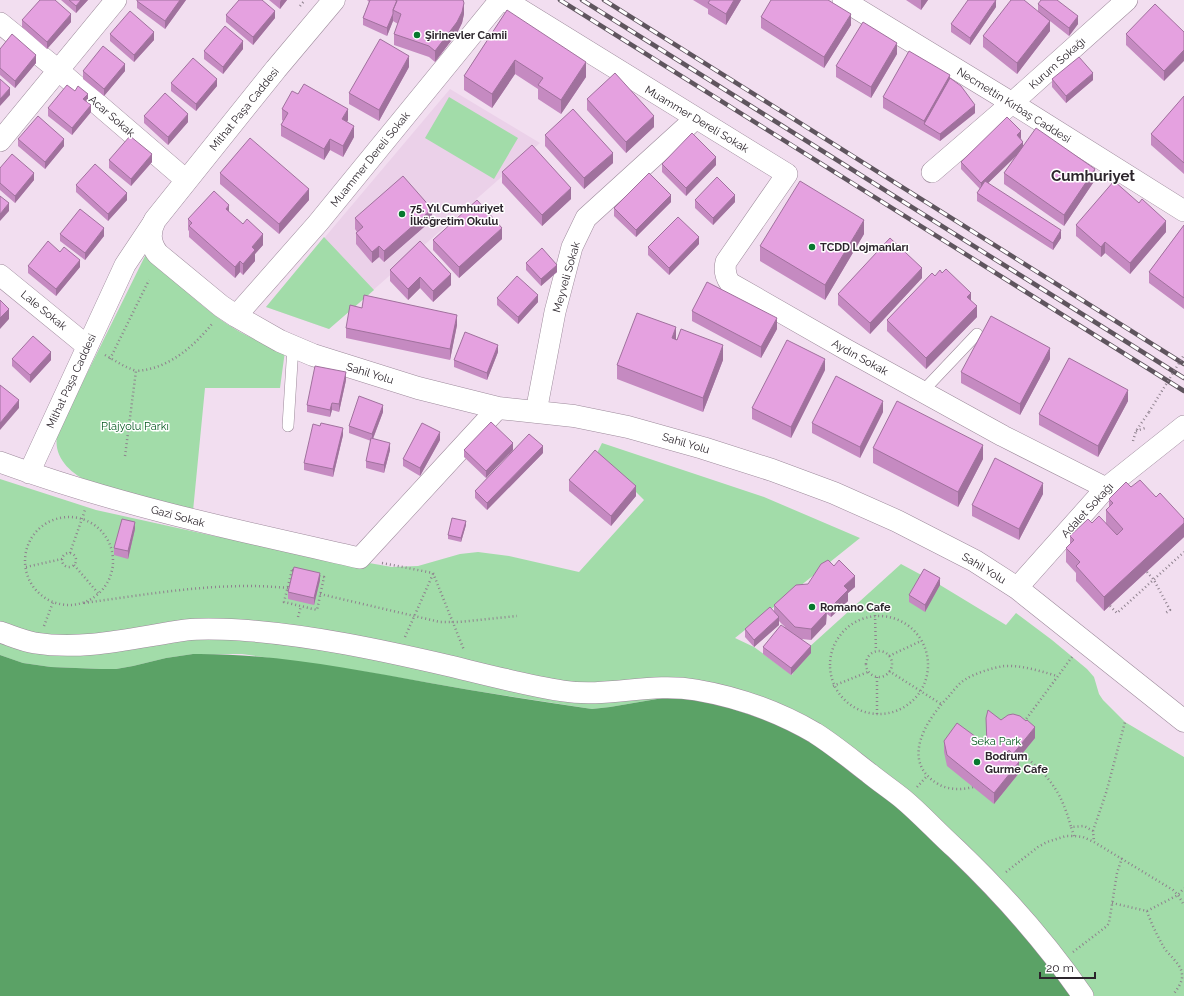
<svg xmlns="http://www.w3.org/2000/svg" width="1184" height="996" viewBox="0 0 1184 996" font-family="Raleway,sans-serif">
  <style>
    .built { fill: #ebd1e9 }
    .green { fill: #a2dca9 }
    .water { fill: #5ba266 }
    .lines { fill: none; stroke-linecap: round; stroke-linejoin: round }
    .lane-casing { stroke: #9d8a9b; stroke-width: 12 }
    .street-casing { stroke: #9d8a9b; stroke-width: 22 }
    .secondary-casing { stroke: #9d8a9b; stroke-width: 23 }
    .path { stroke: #8e818d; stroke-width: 2.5; stroke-dasharray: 1 3; stroke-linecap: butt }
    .lane { stroke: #fff; stroke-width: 11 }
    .street { stroke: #fff; stroke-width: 21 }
    .secondary { stroke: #fff; stroke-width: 22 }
    .rail-casing { stroke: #5f555e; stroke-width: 4.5 }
    .rail { stroke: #fff; stroke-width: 3; stroke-dasharray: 9; stroke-linecap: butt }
    .path-bridge { stroke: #8e818d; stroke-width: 2.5; stroke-dasharray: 1 3; stroke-linecap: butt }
    .wall { fill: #c58ac1 }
    .shaded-wall { fill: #a0719d }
    .building { fill: #e5a1e0; stroke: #a0719d }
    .poi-dot { fill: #07782e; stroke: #fff; stroke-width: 1.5 }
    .labels { text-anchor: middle; stroke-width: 3; stroke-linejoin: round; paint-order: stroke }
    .poi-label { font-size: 11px; font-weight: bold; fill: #2c252c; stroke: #fff; text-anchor: start }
    .street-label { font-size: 11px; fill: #2c252c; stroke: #fff }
    .park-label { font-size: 11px; fill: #075a21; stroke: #fff }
    .district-label { font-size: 15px; font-weight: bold; fill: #2c252c; stroke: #fff }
  </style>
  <rect width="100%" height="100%" fill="#f2def0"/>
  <path class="built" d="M450,89L540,143L329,329L266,307Z"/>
  <path class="green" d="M449,97L518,138L494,179L425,138Z
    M324,237L374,290L329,329L266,307Z
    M146,254C176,281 205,312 240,332C254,340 270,345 285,351L280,388H205L193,511L89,482C70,473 51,456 58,432Z
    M602,443L764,497L860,538L735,638L754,647L792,675L807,649L901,564L940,585L1006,625L1016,613L1052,640L1087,669L1094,677L1099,694L1103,700L1125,722L1184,757V996H1072L663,698L610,707L592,709L476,691L360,671L242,654H193L166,658L133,666L116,669H101L51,667L23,663L0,655V479L96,510L214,536L392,567L418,566L460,554L478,552L509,556L579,572L644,500L597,453Z"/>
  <path class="water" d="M193,654C273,653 352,669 430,683C484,693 538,701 592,709L610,707L663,698L677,697L699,700L730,708L798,731L897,805L999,903L1072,996H0V655L23,663L51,667L101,669H116L133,666L166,658Z"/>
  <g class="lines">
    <defs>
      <path id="lane" d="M923,391L977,334
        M288,426L293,346"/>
      <path id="street" d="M505,0L787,174L726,262C724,270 725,276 730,283L847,350L1003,436L1106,488
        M843,0L1012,103L1184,211
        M0,23L58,70L186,180
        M0,141L116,0
        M932,172L1012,103L1127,0
        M0,275L87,346
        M236,316L318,223L500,0
        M536,412L555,312L572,247L586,218L696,118
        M0,462C117,505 239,531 360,558L498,408
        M29,473L125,265L155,220
        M1017,588L1106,488L1184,426
        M0,632C12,636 23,641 35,643C86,651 136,637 186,630C204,628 222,629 240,630C311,635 381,650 450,666C487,675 525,685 563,691C607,698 651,682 696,690C737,697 779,712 815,733C834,745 852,760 869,773C880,782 892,790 903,799C921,814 938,833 956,849C1003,894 1046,942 1083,996"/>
      <path id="secondary" d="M334,0L276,69L155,220C149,232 149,243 158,254L221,306L236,316L280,341L313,355L418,388L498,408L574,416L628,427L703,448L772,470L834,493L897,521L975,561L1017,588L1184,721"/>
    </defs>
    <use href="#lane" class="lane-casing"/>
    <use href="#street" class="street-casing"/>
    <use href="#secondary" class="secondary-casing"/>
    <path class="path" d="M300,6L305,0
      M105,355L124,366L136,371
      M110,359L149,280
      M1136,431L1145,428
      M1133,441L1136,431L1149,412
      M125,456L136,371C168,369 192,348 212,324
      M25 561a44 44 0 1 1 88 0a44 44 0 1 1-88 0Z
      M70,553L85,510
      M62 560a7 7 0 1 1 14 0a7 7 0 1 1-14 0Z
      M382,563L433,573L464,650
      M74,565L98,593
      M26,567L62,559
      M292,570L324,577L317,610L284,602Z
      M1147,572L1154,580L1170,610L1164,614
      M320,594L440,622H459L517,616
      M84,603C150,594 221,581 288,588
      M1110,606L1117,613L1184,552
      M875,615L876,651
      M830 665a49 49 0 1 1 98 0a49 49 0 1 1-98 0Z
      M298,617L301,606
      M44,626L53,602
      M405,637L433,574
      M866 664a13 13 0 1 1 26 0a13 13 0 1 1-26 0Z
      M889,656L921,641
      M889,671L941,704
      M833,686L868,672
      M877,714V677
      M1024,722L1072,657
      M1022,754C1050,777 1061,791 1071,827
      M917,787L927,776
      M973,787C962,790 948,790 938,784C899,761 927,719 949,696C954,690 959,683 966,679C976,673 992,668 1004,666C1022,665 1040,671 1057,676
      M1093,831L1106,793L1125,722
      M1074,836L1071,827L1084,826L1093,831L1094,842
      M1006,872L1038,847L1047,842L1066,836H1074L1083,837L1094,842L1173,890L1178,895L1184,905
      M1112,903L1147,911C1151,923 1157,935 1163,946C1168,955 1182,964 1182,975C1183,982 1177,989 1173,995
      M1147,911L1178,895L1184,888
      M1073,952L1107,926L1109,923L1117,873L1122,858"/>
    <use href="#lane" class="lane"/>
    <use href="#street" class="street"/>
    <use href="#secondary" class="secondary"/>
    <defs>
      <path id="rail" d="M560,0L1184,391
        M582,0L1184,378
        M604,0L1184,364"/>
    </defs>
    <use href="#rail" class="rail-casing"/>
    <use href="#rail" class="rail"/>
    <path class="path-bridge" d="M1149,412L1184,355"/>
  </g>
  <path class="wall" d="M61,0H88L76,13Z
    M186,0L165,29L137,8V1Z
    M269,0H287L280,9Z
    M367,0H463L464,14L462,23L457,33L435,62L429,57L394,45V34L398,24L393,21L387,36L363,25V18L369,2Z
    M693,0H741L726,25L708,14V9Z
    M906,0H928L921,10Z
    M1038,4L1078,24L1069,36L1050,21V31L1017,74L983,47V36L1038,11Z
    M996,7L970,45L951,32V24Z
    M507,10L586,77L561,114L538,99V89L515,74L492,108L464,90V76Z
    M226,15L275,18L253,45L226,22Z
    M761,17L851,25L824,68L761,28Z
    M22,20L71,22L47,49L22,27Z
    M1184,32L1164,81L1126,45V34Z
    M110,34L154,40L134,62L110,41Z
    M0,49L36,63L15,88L0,75Z
    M243,49L223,74L204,59V51Z
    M897,54L871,98L836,77V66Z
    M409,67L379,121L349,104V93Z
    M83,71H125L104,96L83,79Z
    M950,78L975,113L940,141L883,108V97Z
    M1052,79L1093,80L1066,103L1052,87Z
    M171,83L217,86L196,111L171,91Z
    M298,94L348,120L347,122L354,137L343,157L330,150L324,160L281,136V125L283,121L282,120V109Z
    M1184,96V174L1151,145V134Z
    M587,99L654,127L626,153L587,110Z
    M88,101L87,102L91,112L72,135L48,116V108Z
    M144,116L188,122L168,145L144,123Z
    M545,135L613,163L584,189L545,146Z
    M1021,138L1023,146L1095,180L1064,226L1004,184V173L1017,155L988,183L1061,238L1053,250L977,201V193L980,189L961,169V162Z
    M18,139L64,146L45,169L18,146Z
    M109,160L152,162L131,186L109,168Z
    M662,164L716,165L686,196L662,172Z
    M0,168L34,180L15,203L0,190Z
    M502,172L571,199L542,226L502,183Z
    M220,173L309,200L279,234L220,184Z
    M76,185L127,200L108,221L76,192Z
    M695,200L735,202L713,225L695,208Z
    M671,202L636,237L614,216V208Z
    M1139,203L1166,232L1130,274L1105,253L1101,257L1076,236V225Z
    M229,212L263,245L255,254V261L243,275L240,272L235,278L189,237V231L188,230V219Z
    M355,218L432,220L384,262L379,257L372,263L356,244V233L357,232L355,229Z
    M1184,225V309L1149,283V272Z
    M60,234L104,236L85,260L60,241Z
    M864,234L825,300L760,261V246Z
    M502,239L459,278L433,250V240Z
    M420,241L451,285L433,302L420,288L408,300L390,281V270Z
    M699,244L669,275L648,255V247Z
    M526,263L557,272L541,286L526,270Z
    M28,266L80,267L56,296L28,273Z
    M935,276L971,300L977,317L926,369L887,331V320Z
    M922,278L870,334L838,305V294Z
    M497,298L538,302L518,324L497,305Z
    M692,311L777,329L761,358L692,321Z
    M457,325L450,360L346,338V328Z
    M676,339L723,360L703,412L617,379V365Z
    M498,352L487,380L454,367V360Z
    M12,359L51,360L30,383L12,366Z
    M1050,359L1020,415L961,383V372Z
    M825,370L791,438L752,419V408Z
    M346,380L339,412L332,410L330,417L307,412V405Z
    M1128,401L1098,457L1039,425V414Z
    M383,412L373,439L390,450L384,473L366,468V461L371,441L349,433V426Z
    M883,412L860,458L812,433V423Z
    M320,426L343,435L333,477L304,470V463Z
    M440,440L420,476L403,466V459Z
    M873,448L983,459L958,507L873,463Z
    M464,450H513L486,478L464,457Z
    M543,453L487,510L475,498V491Z
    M569,480L636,496L611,526L569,491Z
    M1131,487L1156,497L1184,519V537L1104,611L1076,581V573L1066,562V548L1070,545V536L1092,523L1106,524V510L1109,507V499Z
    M1043,494L1019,540L972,516V505Z
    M466,525L461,542L448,539V535Z
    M135,529L128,559L114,555V548Z
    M320,580L314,605L288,599V592Z
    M940,585L925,612L909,602V595Z
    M855,587L848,593V601L831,617L827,614L826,624L811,640L802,639L811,653L791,675L763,654V647L785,627L779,621V625L754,647L745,637V629L774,612V605Z
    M986,718L1026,721L1035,738L1017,760L1019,773L994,804L947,766L944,752V741L987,745Z"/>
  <path class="shaded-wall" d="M81,0H88L76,13V6Z
    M180,0H186L165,29V21Z
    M281,0H287L280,9V2Z
    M734,0H741L726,25V14Z
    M921,0H928L921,10Z
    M996,0V7L970,45V38Z
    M464,3V14L462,23L457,33L435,62V51Z
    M275,11V18L253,45V37Z
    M71,14V22L47,49V42Z
    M393,14V21L387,36V28Z
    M851,14V25L824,68V57Z
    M1078,16V24L1069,36V28Z
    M1050,21V31L1017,74V63Z
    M154,32V40L134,62V55Z
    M243,41V49L223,74V67Z
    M897,43V54L871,98V87Z
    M1184,50V61L1164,81V71Z
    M36,55V63L15,88V81Z
    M409,56V67L379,121V110Z
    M515,60V74L492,108V94Z
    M586,62V77L561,114V100Z
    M125,64V71L104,96V89Z
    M1093,73V80L1066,103V96Z
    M950,75V86L924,124V131V121Z
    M217,79V86L196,111V104Z
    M10,88V95L0,106V99Z
    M88,94V101L83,106V99Z
    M91,105V112L72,135V128Z
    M975,105V113L940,141V134Z
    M348,109V120L342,130V119Z
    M188,114V122L168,145V137Z
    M654,116V127L626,153V142Z
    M354,126V137L343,157V146Z
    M1021,131V138L1017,142V135Z
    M64,139V146L45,169V162Z
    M330,139V150L324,160V149Z
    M1023,142V149L981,190V183Z
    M613,153V163L584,189V178Z
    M152,154V162L131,186V179Z
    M716,157V165L686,196V188Z
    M1095,169V180L1064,226V215Z
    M34,173V180L15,203V196Z
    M571,188V199L542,226V215Z
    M309,189V200L279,234V224Z
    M127,193V200L108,221V214Z
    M671,195V202L636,237V230Z
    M735,195V202L713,225V218Z
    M9,203V211L0,221V214Z
    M229,205V216L226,209Z
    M432,209V220L384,262V251Z
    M864,220V234L825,300V285Z
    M1166,221V232L1130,274V263Z
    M104,228V236L85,260V253Z
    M502,228V239L459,278V267Z
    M1061,230V238L1053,250V243Z
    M263,234V245L255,254V261L243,275V264L252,247Z
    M699,237V244L669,275V268Z
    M1105,242V253L1101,257V247Z
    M379,246V257L372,263V252Z
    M80,260V267L56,296V289Z
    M240,261V272L235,278V267Z
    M557,265V272L541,286V279Z
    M922,268V278L870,334V323Z
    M451,274V285L433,302V291Z
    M420,277V288L408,300V289Z
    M971,293V304L967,297Z
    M538,295V302L518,324V317Z
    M977,306V317L926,369V358Z
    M9,309V319L0,329V318Z
    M457,315V325L450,360V349Z
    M777,318V329L761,358V347Z
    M676,327V342L672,338Z
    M498,345V352L487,380V373Z
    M723,345V360L703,412V398Z
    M1050,348V359L1020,415V404Z
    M51,352V360L30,383V375Z
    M825,359V370L791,438V427Z
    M346,372V380L339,412V404Z
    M1128,390V401L1098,457V446Z
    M19,400V408L0,430V423Z
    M883,401V412L860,458V447Z
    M332,403V410L330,417V410Z
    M383,405V412L372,441V434Z
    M343,428V435L333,477V469Z
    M440,432V440L420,476V468Z
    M390,443V450L384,473V465Z
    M513,443V450L486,478V471Z
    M983,445V459L958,507V492Z
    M543,446V453L487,510V503Z
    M1043,483V494L1019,540V529Z
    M636,486V496L611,526V516Z
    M466,521V525L461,542V538Z
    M135,522V529L128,559V551Z
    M1184,523V537L1104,611V597Z
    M320,573V580L314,605V598Z
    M855,576V587L848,593V601L831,617V607L844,586Z
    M940,578V585L925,612V605Z
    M827,603L826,624L811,640V629Z
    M779,617V625L754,647V640Z
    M811,646V653L791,675V668Z
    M1035,727V738L1013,765V754Z
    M1019,762V773L994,804V793Z"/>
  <path class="building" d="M40,0H55L71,14L47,42L22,20Z
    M69,0H81L76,6Z
    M137,0H180L165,21L137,1Z
    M239,0H262L275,11L253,37L226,15Z
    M370,0H395L397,1L393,10V14L387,28L363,18Z
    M397,0H463L464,3L462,12L457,22L435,51L429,46L394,34L401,14L393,10Z
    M710,0H734L726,14L708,3Z
    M771,0H828L851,14L824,57L761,17Z
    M968,0H996L970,38L951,24Z
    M1011,0H1024L1050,21L1017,63L983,36Z
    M1041,0H1057L1078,16L1069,28L1038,4Z
    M1155,4L1184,32V50L1164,71L1126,34Z
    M507,10L586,62L561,100L538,85L543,78L515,60L492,94L464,76Z
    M130,11L154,32L134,55L110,34Z
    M863,22L897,43L871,87L836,66Z
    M225,26L243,41L223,67L204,51Z
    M12,34L36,55L15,81L0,68V49Z
    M380,39L409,56L379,110L349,93Z
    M103,46L125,64L104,89L83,71Z
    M909,51L950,75L924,121L883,97Z
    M1079,57L1093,73L1066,96L1052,79Z
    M193,58L217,79L196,104L171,83Z
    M615,73L654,116L626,142L587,99Z
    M950,78L961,86L975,105L940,134L924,124Z
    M0,79L10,88L0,99Z
    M304,84L348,109L342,119L354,126L343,146L330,139L324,149L281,125L288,113L282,109L292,91L298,94Z
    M67,85L75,91L78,86L88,94L83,99L91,105L72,128L48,108Z
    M165,93L188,114L168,137L144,116Z
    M1184,96V163L1151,134Z
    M573,109L613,153L584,178L545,135Z
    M38,116L64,139L45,162L18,139Z
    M1007,117L1021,131L1017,135L1023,142L981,183L961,162Z
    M1036,128L1095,169L1064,215L1004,173Z
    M692,133L716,157L686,188L662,164Z
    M130,136L152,154L131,179L109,160Z
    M250,138L309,189L279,224L220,173Z
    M532,145L571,188L542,215L502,172Z
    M12,154L34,173L15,196L0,183V168Z
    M95,164L127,193L108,214L76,185Z
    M649,173L671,195L636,230L614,208Z
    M403,176L432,209L384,251L379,246L372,252L356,233L363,227L355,218Z
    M717,177L735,195L713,218L695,200Z
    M800,181L864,220L825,285L760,246Z
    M985,181L1061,230L1053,243L977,193Z
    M1114,181L1139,203L1142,199L1166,221L1130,263L1105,242L1101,247L1076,225Z
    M214,191L229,205L226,209L243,224L247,219L263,234L252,247L255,250L243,264L240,261L235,267L189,226L192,223L188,219Z
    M0,196L9,203L0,214Z
    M477,200L502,228L459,267L433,240Z
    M80,209L104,228L85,253L60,234Z
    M678,217L699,237L669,268L648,247Z
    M1184,225V298L1149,272Z
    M890,238L922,268L870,323L838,294Z
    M48,241L60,252L64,247L80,260L56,289L28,266Z
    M420,241L451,274L433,291L420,277L408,289L390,270Z
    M542,248L557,265L541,279L526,263Z
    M946,269L971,293L967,297L977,306L926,358L887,320L932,273L935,276L940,270L942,273Z
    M517,276L538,295L518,317L497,298Z
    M707,282L777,318L761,347L692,311Z
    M364,295L457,315L450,349L346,328L350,305L362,308Z
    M0,300L9,309L0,318Z
    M637,313L676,327L672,338L677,340L681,329L723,345L703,398L617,365Z
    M991,316L1050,348L1020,404L961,372Z
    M465,332L498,345L487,373L454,360Z
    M33,336L51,352L30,375L12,359Z
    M787,340L825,359L791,427L752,408Z
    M1069,358L1128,390L1098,446L1039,414Z
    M315,366L346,372L339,404L332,403L330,410L307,405Z
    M836,376L883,401L860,447L812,423Z
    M0,385L19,400L0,423Z
    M359,396L383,405L372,434L349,426Z
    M897,401L983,445L958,492L873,448Z
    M491,422L513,443L486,471L464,450Z
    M321,423L343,428L333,469L304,463L313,424L320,426Z
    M422,423L440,432L420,468L403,459Z
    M529,434L543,446L487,503L475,491Z
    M371,438L390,443L384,465L366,461Z
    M595,450L636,486L611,516L569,480Z
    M995,458L1043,483L1019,529L972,505Z
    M1140,480L1156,497L1160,493L1184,519V523L1104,597L1076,566L1080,562L1066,548L1074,540L1070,536L1088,519L1092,523L1099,516L1117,535L1123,529L1106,510L1113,503L1109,499L1126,482L1131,487Z
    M452,518L466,521L461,538L448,535Z
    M122,519L135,522L128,551L114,548Z
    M828,560L834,566L839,560L855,576L844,586L848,590L831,607L827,603L826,613L811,629L795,627L774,605L796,585L808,584L821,564Z
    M294,567L320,573L314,598L288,592Z
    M924,569L940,578L925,605L909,595Z
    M770,607L779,617L754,640L745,629Z
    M781,625L811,646L791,668L763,647Z
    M988,710L1001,720L1008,715L1013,714L1020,716L1026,721L1027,720L1035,727L1013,754L1009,750L1007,752L1019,762L994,793L947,755L944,741L957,723L987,745L986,718Z"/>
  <g class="poi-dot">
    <circle cx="417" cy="35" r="4"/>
    <circle cx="402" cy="214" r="4"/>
    <circle cx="812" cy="247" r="4"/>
    <circle cx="812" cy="607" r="4"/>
    <circle cx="977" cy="762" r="4"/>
  </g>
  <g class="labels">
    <g class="poi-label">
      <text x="425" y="39">Şirinevler Camii</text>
      <text x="410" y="212">75. Yıl Cumhuriyet<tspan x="410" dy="13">İlköğretim Okulu</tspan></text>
      <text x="820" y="251">TCDD Lojmanları</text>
      <text x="820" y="611">Romano Cafe</text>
      <text x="985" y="760">Bodrum<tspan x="985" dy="13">Gurme Cafe</tspan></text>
    </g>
    <g class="street-label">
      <text transform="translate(1057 63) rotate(-42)" y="4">Kurum Sokağı</text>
      <text transform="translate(1014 105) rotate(32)" y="4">Necmettin Kırbaş Caddesi</text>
      <text transform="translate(244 109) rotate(-51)" y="4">Mithat Paşa Caddesi</text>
      <text transform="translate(112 116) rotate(41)" y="4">Acar Sokak</text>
      <text transform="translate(697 119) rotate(31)" y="4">Muammer Dereli Sokak</text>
      <text transform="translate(370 159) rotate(-51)" y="4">Muammer Dereli Sokak</text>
      <text transform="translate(566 277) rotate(-74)" y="4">Meyveli Sokak</text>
      <text transform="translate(44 310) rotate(39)" y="4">Lale Sokak</text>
      <text transform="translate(860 357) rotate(29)" y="4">Aydın Sokak</text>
      <text transform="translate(370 373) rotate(17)" y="4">Sahil Yolu</text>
      <text transform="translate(71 381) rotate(-65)" y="4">Mithat Paşa Caddesi</text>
      <text transform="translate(686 443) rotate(16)" y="4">Sahil Yolu</text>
      <text transform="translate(1087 510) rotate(-47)" y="4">Adalet Sokağı</text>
      <text transform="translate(178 516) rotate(15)" y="4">Gazi Sokak</text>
      <text transform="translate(984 568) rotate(31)" y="4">Sahil Yolu</text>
    </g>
    <g class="park-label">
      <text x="135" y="430">Plajyolu Parkı</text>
      <text x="996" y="745">Seka Park</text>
    </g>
    <g class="district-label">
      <text x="1093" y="181">Cumhuriyet</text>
    </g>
  </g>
  <path d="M1040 972v6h55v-6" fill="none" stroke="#2c252c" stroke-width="2"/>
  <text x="1046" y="972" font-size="12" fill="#2c252c" stroke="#ffffff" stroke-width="3" paint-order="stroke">20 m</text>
</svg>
